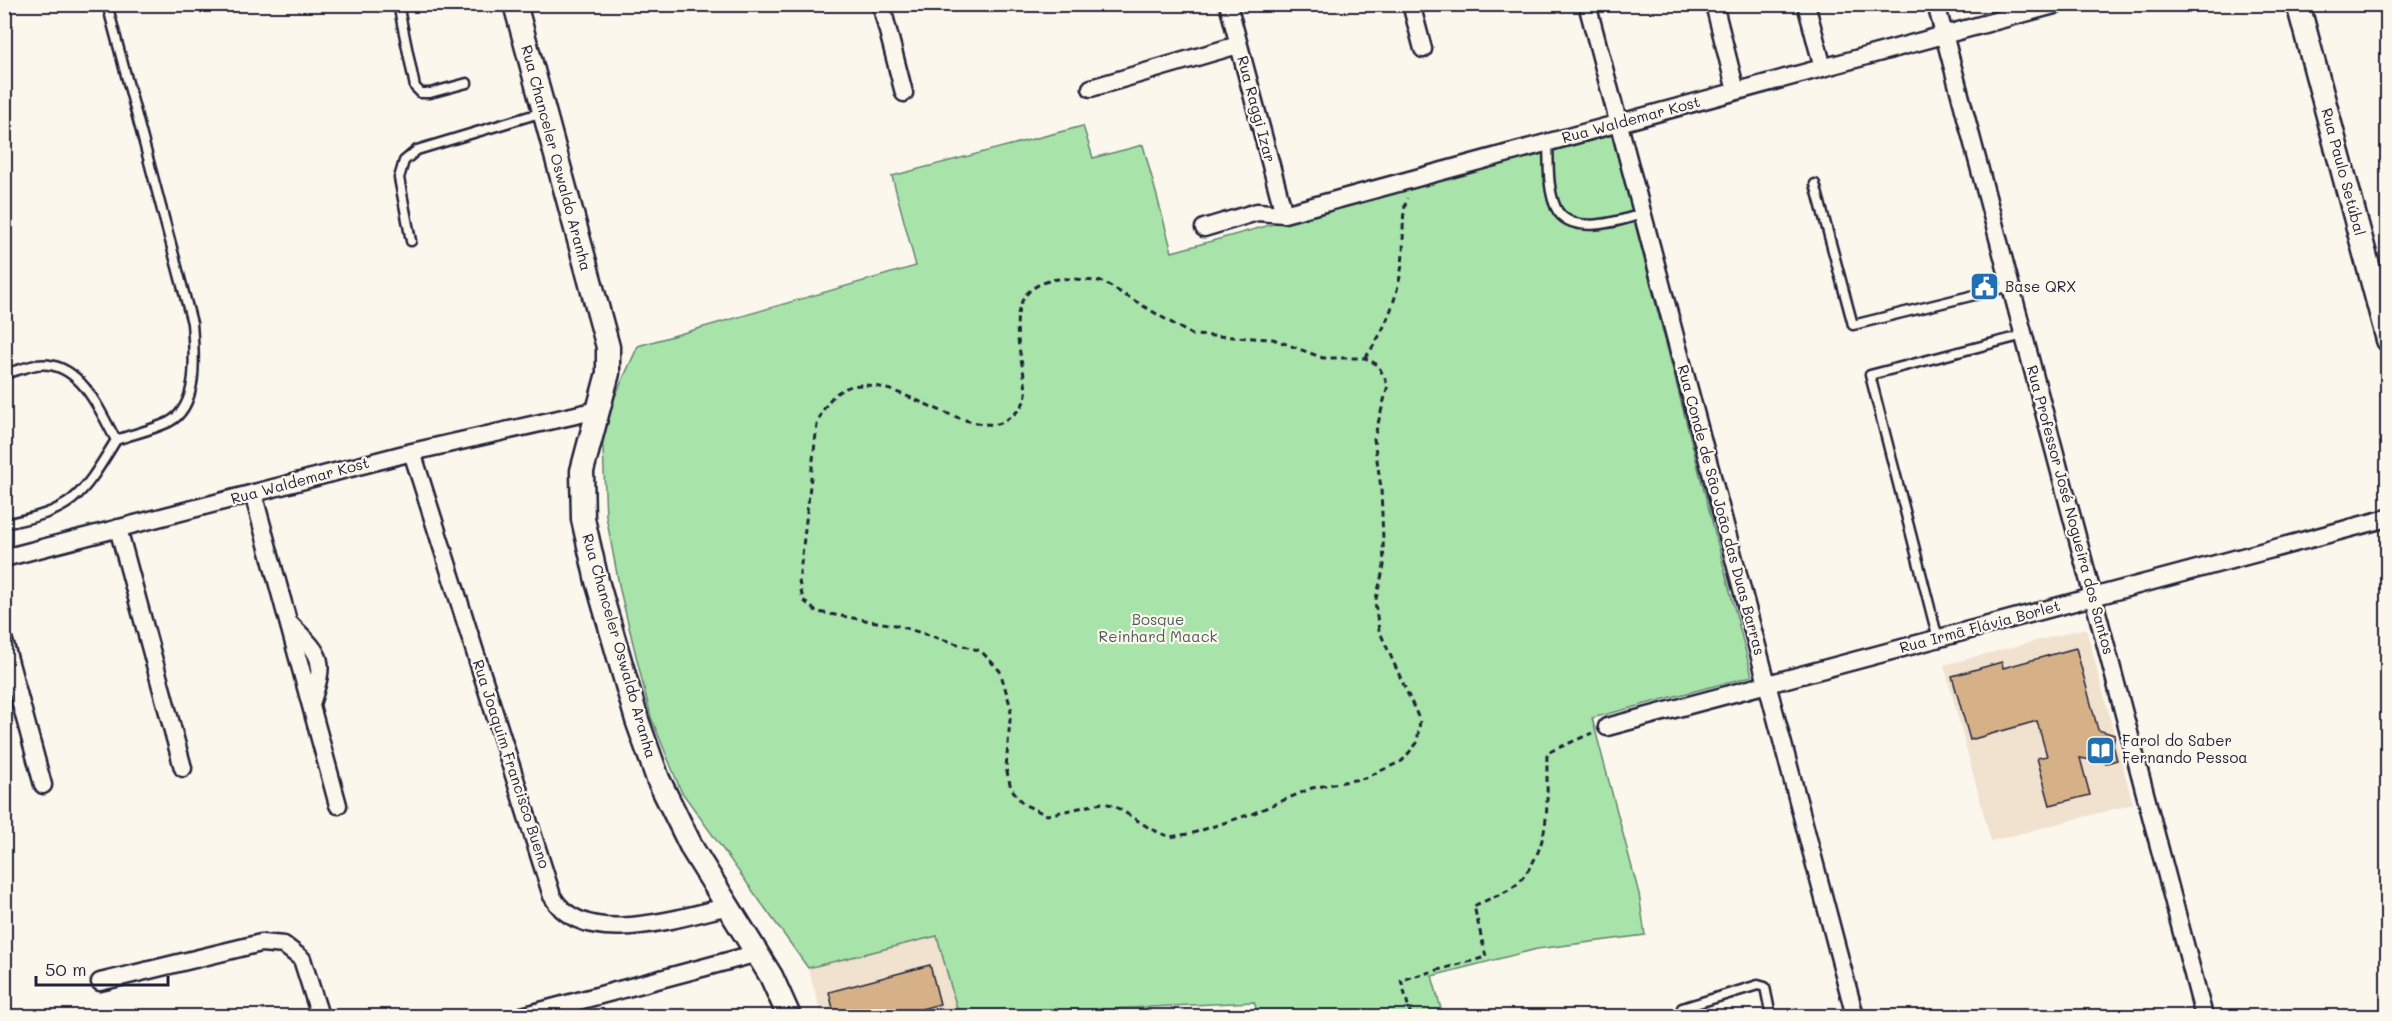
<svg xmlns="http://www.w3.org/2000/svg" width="2392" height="1021" viewBox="0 0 2392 1021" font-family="Mali,sans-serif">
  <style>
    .built { fill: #f0e2ce }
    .green { fill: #a8e4aa; stroke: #658372; stroke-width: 1.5 }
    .building { fill: #d6b188; stroke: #22223b; stroke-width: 1.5 }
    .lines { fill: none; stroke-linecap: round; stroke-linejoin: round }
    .lane-casing { stroke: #22223b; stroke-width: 13 }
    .street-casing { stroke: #22223b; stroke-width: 21 }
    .secondary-casing { stroke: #22223b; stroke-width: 27 }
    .path { stroke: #22223b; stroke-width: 3; stroke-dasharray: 6 4.5; stroke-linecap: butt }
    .lane { stroke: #fbf7ec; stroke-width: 8 }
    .street { stroke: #fbf7ec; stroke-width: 16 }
    .secondary { stroke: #fbf7ec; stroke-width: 22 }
    .labels { text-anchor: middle; stroke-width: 4.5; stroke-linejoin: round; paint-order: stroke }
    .street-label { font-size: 15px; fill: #22223b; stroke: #fbf7ec }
    .poi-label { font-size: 15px; fill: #22223b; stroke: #fbf7ec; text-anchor: start }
    .park-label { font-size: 15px; fill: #4a5c5c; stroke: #fbf7ec }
  </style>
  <rect width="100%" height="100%" fill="#fbf7ec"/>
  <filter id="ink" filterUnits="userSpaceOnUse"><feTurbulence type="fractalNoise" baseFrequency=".0167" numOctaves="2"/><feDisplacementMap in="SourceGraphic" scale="12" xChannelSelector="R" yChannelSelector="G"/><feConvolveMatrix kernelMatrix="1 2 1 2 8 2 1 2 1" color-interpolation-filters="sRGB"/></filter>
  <g filter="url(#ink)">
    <path class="built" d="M2086,628L2133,804L1991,841L1944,665Z
      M937,936L959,1016H818L820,1010L808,968Z
      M1112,1009L1114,1016H962Z"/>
    <path class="green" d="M1083,126L1093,158L1143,145L1172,252L1611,131L1752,676L1592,718L1639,894L1645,935L1537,949L1432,976L1443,1016H1259L1254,1002L959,1016L937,936L808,968L681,791L651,717L620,590L606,516L602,425L638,346L916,266L892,176Z"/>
    <path class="building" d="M2076,648L2098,730L2115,735L2113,745L2117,760L2107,763L2080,758L2090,795L2050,805L2037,758L2047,756L2037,721L1970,740L1952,676L2002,662L2003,668Z
      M930,965L940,1004L892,1017H835L829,992Z"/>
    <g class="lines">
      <defs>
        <path id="lane" d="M398,4L415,87L421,93H430L467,83
          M1548,142C1549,163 1547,188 1556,208C1570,237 1620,221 1642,214
          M1815,184L1853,325L2011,286
          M411,241L399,178L404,161L417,150L543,112
          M4,374C15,371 26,367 36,365C80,359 99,410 116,440C133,434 152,430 169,422C200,406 194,352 192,323L107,4
          M4,524C74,510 80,499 116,440
          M1938,639L1870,375L2024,335
          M1682,1008L1758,985L1765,987L1771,1016"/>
        <path id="street" d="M881,4L904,93
          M1228,4L1284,214
          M1411,4L1423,49
          M1587,4L1855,1016
          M1714,4L1736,91
          M1806,4L1823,68
          M1936,4L2204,1016
          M1091,88L1238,45
          M1204,228L1257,212L1284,214L2058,4
          M412,452L552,896C582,951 681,917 729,906
          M253,493L338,805
          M118,528L183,768
          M4,558L412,452L598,410
          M289,623C323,657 326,658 311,704
          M4,641L43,785
          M1607,727L2388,518
          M100,982L261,943L284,945L302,959L320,1016
          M522,1016L758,953"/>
        <path id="secondary" d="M515,4L608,347V373L582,471L583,519L597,581L637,720L658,779L693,850L771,976L789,1016
          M2298,4L2388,340"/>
      </defs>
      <use href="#lane" class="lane-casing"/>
      <use href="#street" class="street-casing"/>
      <use href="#secondary" class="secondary-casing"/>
      <path class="path" d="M1076,279L1103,282L1192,335L1273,339L1323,358H1365L1378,365L1388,385L1374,439L1381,488L1384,566L1375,603L1379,630L1420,721L1417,743L1402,761L1365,778L1312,788L1254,813L1193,833L1170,837L1151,829L1113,805L1102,803L1047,815L1023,804L1011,788L1006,768L1011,708L1000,671L981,651L895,625L817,612L803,600L799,581L817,425C848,332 939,431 997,424C1002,423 1005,421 1009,418C1017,413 1026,403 1026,393C1025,358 996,295 1049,281C1057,278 1068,279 1076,279Z
        M1365,358C1387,329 1400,291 1403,254C1404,235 1401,217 1407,198
        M1411,1016L1401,980L1486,957L1474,906C1487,899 1509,893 1519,882C1554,842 1546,801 1547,753L1592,733"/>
      <use href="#lane" class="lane"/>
      <use href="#street" class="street"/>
      <use href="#secondary" class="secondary"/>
    </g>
  </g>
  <defs>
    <symbol id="civic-square" viewBox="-11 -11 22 22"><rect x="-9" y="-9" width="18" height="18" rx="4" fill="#1f6fb2" stroke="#fbf7ec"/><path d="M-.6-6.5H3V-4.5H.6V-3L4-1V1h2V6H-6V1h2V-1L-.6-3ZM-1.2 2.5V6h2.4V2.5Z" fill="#fff"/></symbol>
    <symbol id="library-square" viewBox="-11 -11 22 22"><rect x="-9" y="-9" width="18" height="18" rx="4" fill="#1f6fb2" stroke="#fbf7ec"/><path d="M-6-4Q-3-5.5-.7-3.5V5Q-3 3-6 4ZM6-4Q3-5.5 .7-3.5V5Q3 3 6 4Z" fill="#fff"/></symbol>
  </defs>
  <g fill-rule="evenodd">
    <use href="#civic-square" x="1968" y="270" width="33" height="33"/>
    <use href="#library-square" x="2084" y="734" width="33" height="33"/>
  </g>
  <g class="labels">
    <g class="street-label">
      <text transform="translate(1256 109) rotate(75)" y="5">Rua Raggi Izar</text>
      <text transform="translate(1631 120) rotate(-15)" y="5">Rua Waldemar Kost</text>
      <text transform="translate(556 158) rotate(75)" y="5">Rua Chanceler Oswaldo Aranha</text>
      <text transform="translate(2343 172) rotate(75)" y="5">Rua Paulo Setúbal</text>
      <text transform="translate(300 481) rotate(-15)" y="5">Rua Waldemar Kost</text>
      <text transform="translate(1721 510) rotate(75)" y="5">Rua Conde de São João das Duas Barras</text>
      <text transform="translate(2070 510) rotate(75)" y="5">Rua Professor José Nogueira dos Santos</text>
      <text transform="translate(1980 627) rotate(-15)" y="5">Rua Irmã Flávia Borlet</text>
      <text transform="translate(619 646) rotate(74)" y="5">Rua Chanceler Oswaldo Aranha</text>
      <text transform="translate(511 764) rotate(72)" y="5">Rua Joaquim Francisco Bueno</text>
    </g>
    <g class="poi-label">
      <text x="2005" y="292">Base QRX</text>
      <text x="2122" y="746">Farol do Saber<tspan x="2122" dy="17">Fernando Pessoa</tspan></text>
    </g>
    <g class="park-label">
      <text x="1158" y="625">Bosque<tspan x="1158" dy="17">Reinhard Maack</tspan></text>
    </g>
  </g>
  <rect width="2392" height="1021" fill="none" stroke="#fbf7ec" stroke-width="24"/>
  <rect x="12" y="12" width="2368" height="997" fill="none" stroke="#22223b" stroke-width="2" filter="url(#ink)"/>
  <path d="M36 976v9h132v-9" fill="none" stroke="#22223b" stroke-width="3"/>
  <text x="45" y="976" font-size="18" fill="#22223b" stroke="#fbf7ec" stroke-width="4.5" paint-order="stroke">50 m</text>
</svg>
